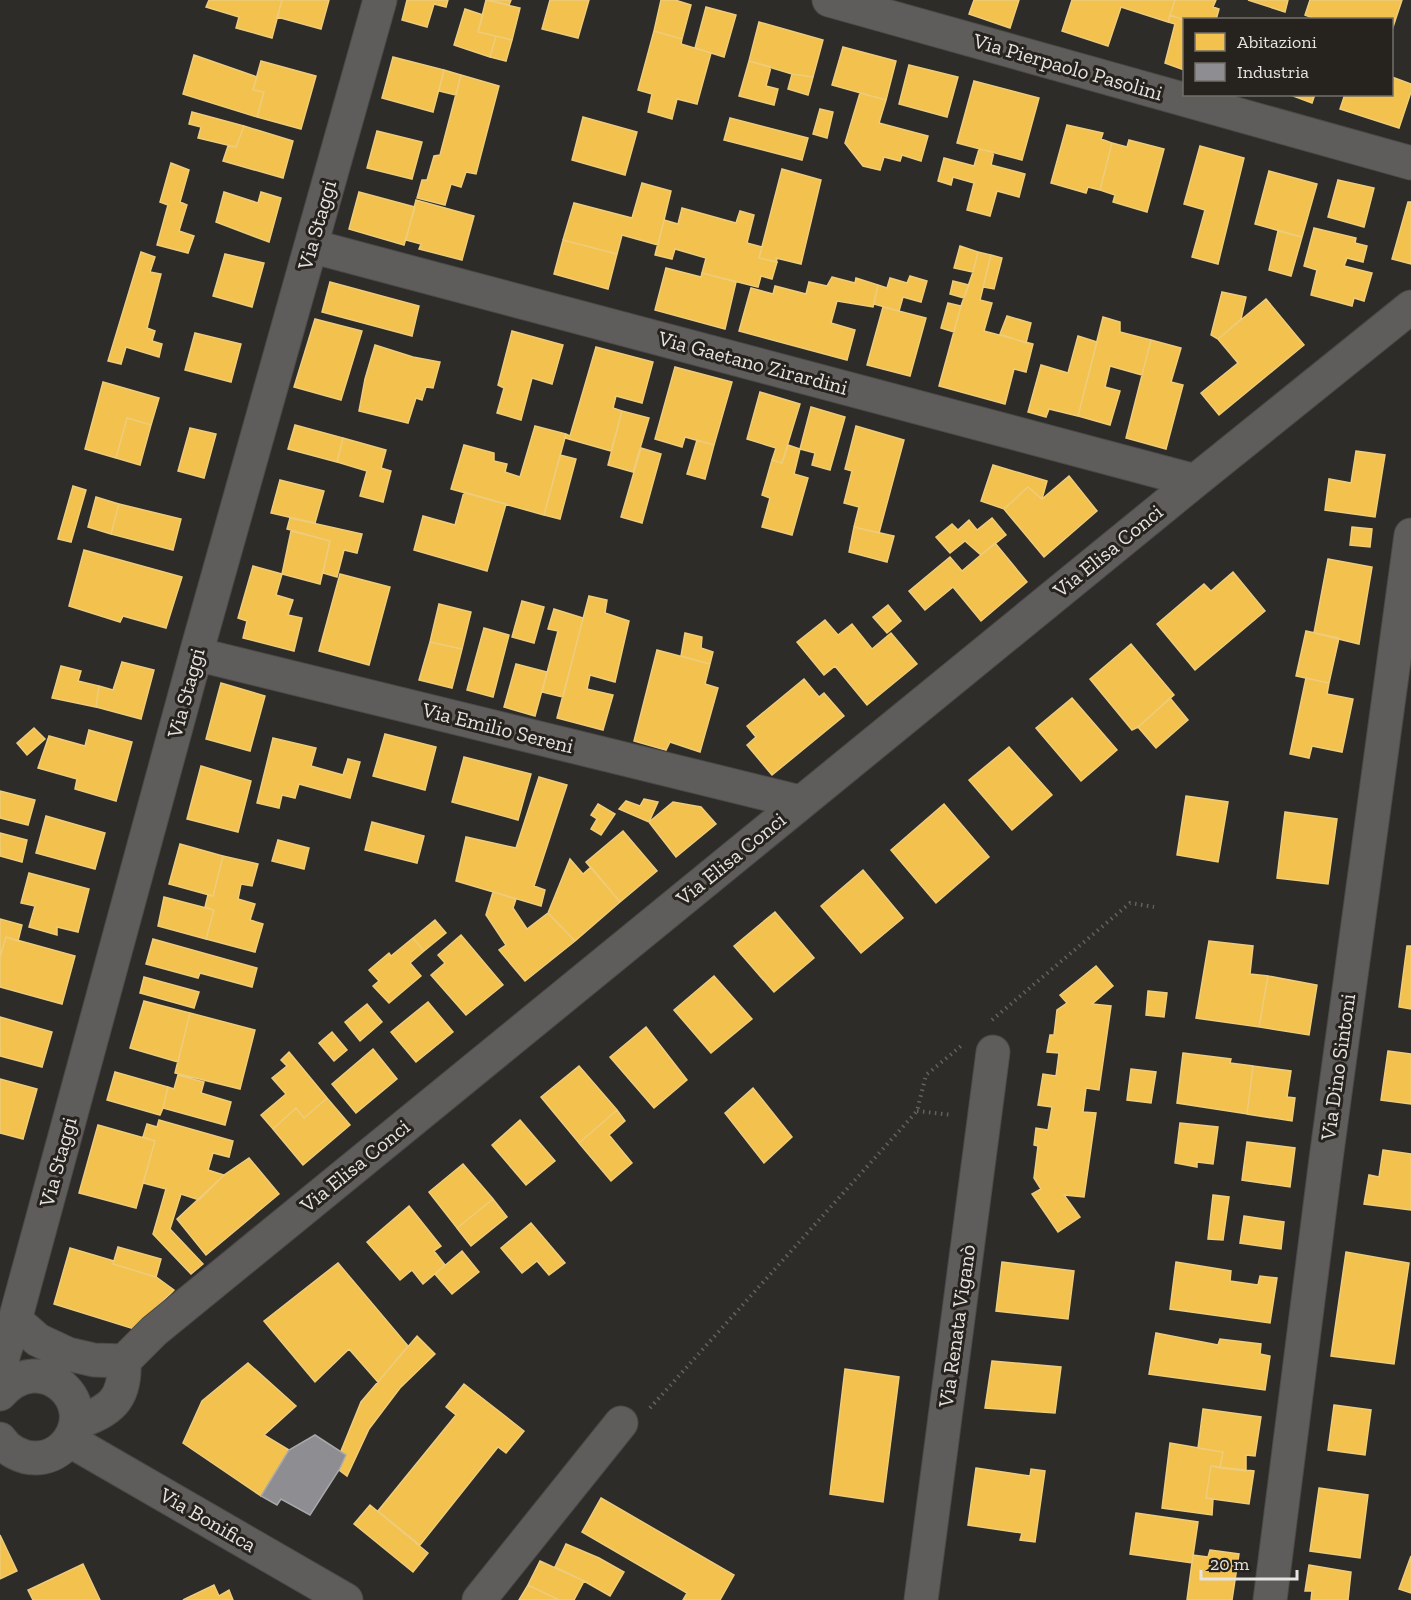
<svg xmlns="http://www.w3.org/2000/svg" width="1411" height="1600" viewBox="0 0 1411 1600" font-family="'Zilla Slab',serif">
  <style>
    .homes { fill: #f2c14e; stroke: #eecc7a; stroke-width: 1.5 }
    .industry { fill: #8d8d92; stroke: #a8a7aa; stroke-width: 1.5 }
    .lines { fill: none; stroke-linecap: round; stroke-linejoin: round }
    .minor-casing { stroke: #4c4a48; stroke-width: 35 }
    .path { stroke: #63625f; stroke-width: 4; stroke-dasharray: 1.5 4.5; stroke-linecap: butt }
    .minor { stroke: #5f5d5b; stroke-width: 33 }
    .labels { text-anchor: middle; stroke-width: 6; stroke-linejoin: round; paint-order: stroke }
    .street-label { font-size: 21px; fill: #e6e4e1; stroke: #26221d }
  </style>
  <rect width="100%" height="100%" fill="#2e2c29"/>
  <path class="homes" d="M209,0H282L272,38L236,28L239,17L206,7Z
    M282,0H329L321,29L277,17Z
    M407,0H448L446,7L434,4L427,27L402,20Z
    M486,0L520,8L512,40L478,32Z
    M488,0H511L509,5Z
    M550,0H589L578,38L542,29Z
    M661,0H675L691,5L682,39L654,31Z
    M974,0H1019L1010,28L969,14Z
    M1072,0H1175L1168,22L1121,7L1108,46L1062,31Z
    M1175,0H1216L1213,7L1219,9L1216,20H1184L1170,15Z
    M1248,0H1288L1285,12Z
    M1310,0H1402L1392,30V20H1318L1305,15Z
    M706,7L736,15L724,57L695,48Z
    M465,9L483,15L478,32L496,36L490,57L454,45Z
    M1170,15L1184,20V70L1165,63L1175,24L1168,22Z
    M759,22L823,40L813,77L792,74L749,61Z
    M654,31L682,39L681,44L711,53L697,104L677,99L672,119L648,112L652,94L638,90Z
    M496,36L512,40L506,61L490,57Z
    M843,47L896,61L886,100L832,85Z
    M194,55L257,77L253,90L264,92L257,117L183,94Z
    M393,57L444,70L433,112L382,98Z
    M261,61L316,76L301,129L257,117L264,92L253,90Z
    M749,61L771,67L766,86L778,89L774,105L739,96Z
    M909,65L958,77L947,117L899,104Z
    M444,70L461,75L456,95L439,91Z
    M792,74L813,77L808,95L788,89Z
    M461,75L499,86L476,174L466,172L461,187L451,184L445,205L417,198L422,180H427L434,156L440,155Z
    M1392,77L1411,84V92L1399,128L1340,109L1345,94H1392Z
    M974,81L1039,98L1022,160L957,143Z
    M860,93L886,100L879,123L928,136L921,161L902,155L900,161L884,157L880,170L863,166L845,143Z
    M1288,94H1315L1312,103Z
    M820,109L833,112L827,138L813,134Z
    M192,112L244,126L236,147L198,138L201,127L189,124Z
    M583,117L637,132L625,175L572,160Z
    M730,118L808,138L802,160L724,140Z
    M1067,125L1103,133L1101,139L1112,143L1100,190L1088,187L1086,193L1051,183Z
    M244,126L293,141L283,178L223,161L228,146L236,147Z
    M377,131L422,142L412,179L367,168Z
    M1129,140L1164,149L1147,212L1113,202L1115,195L1100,190L1112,143L1127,147Z
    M1200,146L1244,158L1218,264L1192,257L1205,210L1184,204Z
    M979,149L994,152L991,165L1025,174L1019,197L997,191L990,216L967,210L974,183L953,177L951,185L938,181L944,158L974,166Z
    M171,163L189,170L180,202L187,205L179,231L194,236L188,253L157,245L168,205L160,202Z
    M782,169L821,180L801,264L776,258L777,262L759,258Z
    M1269,171L1317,184L1302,237L1255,224Z
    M1338,180L1374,188L1364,227L1328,217Z
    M642,183L671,191L658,245L622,235L617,254L563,240L574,203L632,218Z
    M224,192L258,203L261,192L281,198L269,242L216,222Z
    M359,192L415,207L404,245L349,229Z
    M416,200L474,216L462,260L419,249L421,244L406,240Z
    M1408,202H1411V264L1392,259Z
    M682,208L736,223L740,211L754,215L747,243L762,247L759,258L777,262L772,279L761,276L758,287L702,273L706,258L675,249L672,259L655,255L664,220L678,224Z
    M1314,228L1356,238L1355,243L1367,246L1363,262L1347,258L1344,266L1372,273L1364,301L1354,298L1352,306L1311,295L1317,270L1304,266Z
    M1278,231L1302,237L1291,276L1269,270Z
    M563,240L617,254L608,289L554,274Z
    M960,246L978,252L973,272L954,268Z
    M141,252L155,257L150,272L161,274L147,328L155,331L152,341L162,344L159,357L126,347L121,364L108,361Z
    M978,252L991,255L980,300L992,303L984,331L1033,344L1026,372L1014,369L1005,404L939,386L961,306L973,272Z
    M225,254L264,263L252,307L213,296Z
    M991,255L1002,258L994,289L983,287Z
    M666,268L701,277L702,273L736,282L725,329L655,310Z
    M910,276L927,281L921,302L903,297L899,311L874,304L878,285L887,288L890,278L907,283Z
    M832,277L855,283L856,278L878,285L873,307L837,301L831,323L855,330L847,360L739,331L751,288L773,294L775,286L806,294L809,282L827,286Z
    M953,281L969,285L964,298L950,294Z
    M330,282L419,306L412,336L322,312Z
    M1222,292L1246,297L1241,319L1218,339L1211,335Z
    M1266,299L1304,345L1219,415L1201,393L1238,363L1218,339Z
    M948,303L961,306L954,332L941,328Z
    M883,307L926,318L910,376L867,365Z
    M1007,316L1031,323L1026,343L1000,334Z
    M1103,317L1120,322V332L1151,340L1142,375L1110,366L1105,387L1120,391L1110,425L1078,416Z
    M315,319L362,331L341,400L294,387Z
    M512,331L563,345L552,384L532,378L521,420L497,413L504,388L498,385Z
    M195,333L241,344L231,382L185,370Z
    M1078,336L1097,342L1078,416L1049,409L1046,417L1028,412L1041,365L1068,373Z
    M1151,340L1181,348L1171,382L1183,385L1166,449L1126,438Z
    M375,345L413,357L440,362L433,388L426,387L422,400L416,398L408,423L359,411L365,379Z
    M596,347L653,362L642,403L616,396L613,408L622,411L611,451L565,438L566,434L570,436Z
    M675,367L732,382L714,445L685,437L682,447L655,439Z
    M103,382L159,398L151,425L127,418L116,458L85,449Z
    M760,392L800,404L782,463L772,460L776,448L747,439Z
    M811,407L845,417L830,470L812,465L815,453L800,449Z
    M622,411L649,418L633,472L608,465Z
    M127,418L151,425L140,465L116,458Z
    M295,425L343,438L337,462L288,449Z
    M535,426L566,434L544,515L451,489L464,445L494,453V461L507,464L505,472L520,477Z
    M856,426L904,440L879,533L854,527L859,507L844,503L852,471L845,469Z
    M190,428L216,434L204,478L178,471Z
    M343,438L386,450L381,468L391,471L383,502L360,496L367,471L337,462Z
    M697,440L714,445L705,479L687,474Z
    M788,445L800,449L794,474L808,478L792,535L762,527L770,498L762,495L772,460L782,463Z
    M641,448L661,454L642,523L621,517Z
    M1356,451L1385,455L1375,517L1325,510L1329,479L1351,483Z
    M560,455L576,459L560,519L544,515Z
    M993,465L1047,481L1042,499L1028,487L1004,509L981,501Z
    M1069,476L1097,511L1044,557L1004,509L1028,487L1042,499Z
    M280,480L324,491L315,523L271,513Z
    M73,486L86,490L71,542L58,539Z
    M464,492L506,504L487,571L414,550L423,516L455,525Z
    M96,497L119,504L111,534L88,527Z
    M119,504L181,519L173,550L111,534Z
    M290,518L362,534L357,553L344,550L337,577L323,573L330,541L287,529Z
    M992,518L1006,535L981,555L965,541L950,553L936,537L952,524L958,530L969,520L977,530Z
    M854,527L894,536L887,562L849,552Z
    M1352,527L1372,529L1370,547L1350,545Z
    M291,531L330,541L320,584L282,574Z
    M995,543L1027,582L981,621L953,587L925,610L909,591L950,557L962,571Z
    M84,550L182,577L166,628L123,616L120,622L69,606Z
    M1328,559L1372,567L1359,644L1314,633Z
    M253,566L282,574L276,595L293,600L288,615L302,618L294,651L243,638L247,621L238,618Z
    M1233,572L1265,611L1195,670L1157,624L1204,584L1211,591Z
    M340,574L390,587L369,665L319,651Z
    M589,596L607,600L605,613L629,621L615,682L590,675L587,689L613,695L603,730L557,718Z
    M522,601L544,607L534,643L512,637Z
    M439,604L471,612L462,649L430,642Z
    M888,605L901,621L887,633L873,617Z
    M554,609L583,618L563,697L542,692L558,631L548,629Z
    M825,620L838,635L852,624L872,649L891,633L917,664L867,705L835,666L824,675L797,642Z
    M484,628L509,635L493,697L467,690Z
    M1306,631L1339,638L1329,683L1296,676Z
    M685,633L702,637L701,648L713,652L710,664L681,656Z
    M430,642L462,649L452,688L419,680Z
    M1131,644L1174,695L1138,727L1132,730L1090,679Z
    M657,650L710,664L705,684L718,688L700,752L670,742L666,750L634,741Z
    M122,662L154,670L141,719L96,707L99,686L113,690Z
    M516,664L547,672L535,716L504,707Z
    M61,666L81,671L78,681L99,686L96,707L52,698Z
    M1306,678L1329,683L1327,694L1353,699L1342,752L1312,746L1309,758L1290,754Z
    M804,679L819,697L824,693L844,716L772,775L747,745L756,737L747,726Z
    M221,683L265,696L250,751L206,739Z
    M1072,698L1117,750L1081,781L1036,728Z
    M1170,698L1188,720L1156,748L1138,727Z
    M34,728L45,739L27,755L17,743Z
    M89,730L132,742L116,801L75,789L77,779L38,768L49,736L85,746Z
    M385,734L436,747L425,790L373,776Z
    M273,738L316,748L311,766L343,775L348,759L360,762L350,798L299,784L295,798L282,795L279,808L257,803Z
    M1009,747L1052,795L1012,830L969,780Z
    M464,757L531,774L518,820L452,802Z
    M201,766L251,781L238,832L187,819Z
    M539,777L567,785L534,886L545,890L541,906L456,881L466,837L516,848Z
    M0,791L35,800L28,825L0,818Z
    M1186,796L1228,802L1218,862L1177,855Z
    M644,799L658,802L649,822L619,809L626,801L640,806Z
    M673,802L701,807L716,824L676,857L649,822Z
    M598,804L615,814L601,835L591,829L597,819L591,815Z
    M944,804L989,857L936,903L891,850Z
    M1285,812L1337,819L1328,884L1277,878Z
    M46,816L105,833L95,869L36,853Z
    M372,822L424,836L417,863L365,850Z
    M623,831L657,871L620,902L586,862Z
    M0,833L27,840L22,862L0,856Z
    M278,840L309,848L304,869L272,861Z
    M180,844L223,856L213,896L169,884Z
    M223,856L258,864L252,886L241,884L238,899L255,904L250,920L263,924L255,952L206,939L214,910L205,907L208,895L213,896Z
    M570,859L583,874L591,867L620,902L575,941L548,913Z
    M863,870L903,918L861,953L821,906Z
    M29,873L89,889L78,932L57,927V935L29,927L35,906L21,903Z
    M493,892L516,899L513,908L527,929L548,913L575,941L525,981L499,950L506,945L486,915Z
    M164,897L214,910L206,939L158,926Z
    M775,912L814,958L774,992L734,946Z
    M0,919L22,925L18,941L6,937L0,957Z
    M435,920L446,933L424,951L413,938Z
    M461,935L503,985L466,1015L431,975L445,963L438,955Z
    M6,937L75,956L62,1004L0,987V957Z
    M413,938L424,951L410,963L421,976L389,1003L373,986L379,981L369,970L389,953L391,956Z
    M153,939L257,968L252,987L200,973L198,978L146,964Z
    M1209,941L1253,946L1250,974L1268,976L1259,1027L1196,1018Z
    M1407,946H1411V1009L1399,1007Z
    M1096,966L1113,986L1092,1004L1111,1006L1099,1090L1086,1088L1083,1112L1096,1113L1084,1197L1064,1195L1080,1217L1058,1232L1032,1194L1041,1189L1034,1178L1038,1146L1034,1145L1036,1128L1048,1130L1052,1107L1038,1105L1043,1074L1056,1076L1059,1053L1047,1052L1050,1035H1054L1057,1010L1067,1003L1060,995Z
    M714,976L752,1019L711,1053L674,1010Z
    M1268,976L1317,985L1309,1035L1259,1027Z
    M144,977L199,992L194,1008L140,993Z
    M1148,991L1167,993L1164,1017L1146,1015Z
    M144,1001L190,1013L178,1062L130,1048Z
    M428,1002L453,1032L416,1062L391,1032Z
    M367,1004L382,1022L360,1041L345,1022Z
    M190,1013L255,1030L240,1089L175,1073Z
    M0,1017L52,1032L42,1067L0,1056Z
    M646,1027L687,1080L654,1108L610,1057Z
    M332,1032L347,1050L334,1061L319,1043Z
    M373,1049L397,1079L356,1113L332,1084Z
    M1388,1051L1411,1054V1104L1381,1100Z
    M289,1052L327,1098L304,1118L296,1108L273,1129L261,1115L286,1094L272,1078L287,1066L281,1060Z
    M1183,1053L1231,1059L1230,1063L1253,1066L1247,1114L1177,1103Z
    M579,1066L617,1110L579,1143L541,1097Z
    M1253,1066L1291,1071L1287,1097L1295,1098L1292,1121L1247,1114Z
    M1131,1069L1156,1072L1151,1103L1127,1100Z
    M115,1072L168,1087L163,1108L160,1115L107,1100Z
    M178,1075L204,1082L201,1093L231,1102L225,1125L163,1108L168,1087L174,1089Z
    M0,1079L37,1089L23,1139L0,1133Z
    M753,1088L792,1137L764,1163L725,1113Z
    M327,1098L350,1125L303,1165L273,1129L296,1108L304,1118Z
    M617,1110L625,1121L609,1135L632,1163L611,1181L579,1143Z
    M159,1120L233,1141L229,1157L213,1153L208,1170L224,1175L199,1200L181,1194L170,1229L203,1264L191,1274L153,1234L166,1189L143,1183L155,1141L143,1137L147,1124L157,1127Z
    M520,1120L555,1161L526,1185L492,1145Z
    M1180,1123L1218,1127L1213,1164L1197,1162V1167L1175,1163Z
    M98,1125L155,1141L136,1208L79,1193Z
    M1247,1142L1295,1148L1290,1187L1242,1180Z
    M1383,1150L1411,1154V1210L1364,1204L1369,1175L1379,1177Z
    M249,1158L279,1194L206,1255L177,1219L224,1175Z
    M463,1164L493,1199L457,1228L429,1192Z
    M1213,1195L1229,1197L1223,1240L1208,1239Z
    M493,1199L507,1217L471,1246L457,1228Z
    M409,1206L441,1246L434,1251L445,1265L423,1284L412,1270L400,1280L367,1242Z
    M1244,1216L1284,1222L1281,1249L1240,1243Z
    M531,1223L565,1263L549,1275L537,1261L522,1273L501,1248Z
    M118,1247L161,1259L156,1277L113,1264Z
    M70,1248L114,1261L113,1264L156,1277L174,1290L134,1329L54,1304Z
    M462,1251L479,1272L452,1294L435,1274Z
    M1346,1252L1409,1263L1394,1364L1331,1356Z
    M1002,1262L1074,1271L1068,1319L996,1311Z
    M1176,1262L1231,1271L1230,1281L1258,1285L1260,1276L1277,1278L1270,1323L1170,1309Z
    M338,1263L408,1346L378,1382L349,1349L315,1382L264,1321Z
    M1156,1333L1218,1345L1220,1339L1261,1344L1260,1354L1270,1356L1265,1390L1149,1374Z
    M417,1336L435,1354L400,1388L369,1429L347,1476L339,1470L346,1455L341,1451L361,1402Z
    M992,1361L1061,1367L1055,1413L985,1408Z
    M248,1363L296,1406L264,1435L289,1450L261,1496L183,1443L202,1401Z
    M845,1369L899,1377L883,1502L830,1494Z
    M464,1384L524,1431L506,1453L498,1447L420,1545L378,1511L456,1415L446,1407Z
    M1334,1405L1371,1410L1365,1455L1328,1450Z
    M1203,1409L1261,1417L1255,1456L1246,1455V1471L1220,1468L1223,1452L1198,1448Z
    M1170,1443L1223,1452L1220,1468L1211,1466L1206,1498L1213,1499L1212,1515L1162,1508Z
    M1211,1466L1254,1471L1249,1504L1206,1498Z
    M976,1468L1030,1476L1031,1469L1045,1471L1035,1542L1020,1540L1022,1533L968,1525Z
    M1319,1488L1368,1495L1360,1558L1310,1551Z
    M601,1498L734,1575L720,1600H683L687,1593L582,1532Z
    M370,1505L428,1553L413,1572L354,1524Z
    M1136,1513L1198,1522L1192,1563L1130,1554Z
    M0,1535L17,1571L0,1579Z
    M566,1544L599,1558L624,1572L610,1596L584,1581L555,1567Z
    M1210,1550L1239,1554L1232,1600H1187L1193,1555L1208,1557Z
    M1411,1556V1593L1399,1589Z
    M540,1561L584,1581L574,1600H559L528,1585Z
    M83,1564L100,1600H33L28,1590Z
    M1309,1565L1351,1572L1348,1600H1311L1312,1591H1305Z
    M214,1585L219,1596L229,1590L233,1600H183Z
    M528,1585L559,1600H519Z"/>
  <path class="industry" d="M315,1435L346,1455L339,1470L310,1515L281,1499L277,1505L261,1496L289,1450Z"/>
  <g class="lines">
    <defs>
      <path id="minor" d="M829,0L1411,163
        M311,246L1195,481
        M196,654L800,802
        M15,1320L38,1340L68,1354L94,1360L124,1361
        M7,1386L0,1371L4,1353L15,1320L196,654L380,0
        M0,1394C41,1346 103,1404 64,1446C56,1454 45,1458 35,1458C21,1458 7,1450 0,1439
        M76,1423C110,1411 126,1400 124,1361L154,1331L1195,481L1411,307
        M69,1440L346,1600
        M479,1600L621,1423
        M921,1600L993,1052
        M1270,1600L1326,1159L1411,535"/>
    </defs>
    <use href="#minor" class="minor-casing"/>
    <path class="path" d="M992,1020L1130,903L1154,907
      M917,1111L952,1115
      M650,1408L917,1111L926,1075L961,1046"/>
    <use href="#minor" class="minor"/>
  </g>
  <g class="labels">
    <g class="street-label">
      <text transform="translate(1068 67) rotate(16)" y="7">Via Pierpaolo Pasolini</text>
      <text transform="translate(317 225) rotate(-74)" y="7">Via Staggi</text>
      <text transform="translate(753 363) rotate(15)" y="7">Via Gaetano Zirardini</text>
      <text transform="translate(1108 551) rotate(-39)" y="7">Via Elisa Conci</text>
      <text transform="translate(186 693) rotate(-75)" y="7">Via Staggi</text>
      <text transform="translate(498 728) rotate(14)" y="7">Via Emilio Sereni</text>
      <text transform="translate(731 859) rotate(-39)" y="7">Via Elisa Conci</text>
      <text transform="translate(1338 1067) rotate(-82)" y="7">Via Dino Sintoni</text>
      <text transform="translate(58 1162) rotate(-75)" y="7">Via Staggi</text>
      <text transform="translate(355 1166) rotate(-39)" y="7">Via Elisa Conci</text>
      <text transform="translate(957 1326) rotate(-82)" y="7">Via Renata Viganò</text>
      <text transform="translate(208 1520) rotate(30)" y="7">Via Bonifica</text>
    </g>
  </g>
  <rect x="1183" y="18" width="210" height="78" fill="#26221d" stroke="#73706b" stroke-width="1.5"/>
  <rect x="1195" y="33" width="30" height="18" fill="#f2c14e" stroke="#73706b" stroke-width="1.5"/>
  <text x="1237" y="48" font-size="18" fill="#e6e4e1">Abitazioni</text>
  <rect x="1195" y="63" width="30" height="18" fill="#8d8d92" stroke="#73706b" stroke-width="1.5"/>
  <text x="1237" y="78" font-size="18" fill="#e6e4e1">Industria</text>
  <path d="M1201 1570v9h96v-9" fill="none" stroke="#e6e4e1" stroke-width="3"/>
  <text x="1210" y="1570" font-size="18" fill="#e6e4e1" stroke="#26221d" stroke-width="4.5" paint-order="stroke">20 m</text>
</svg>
